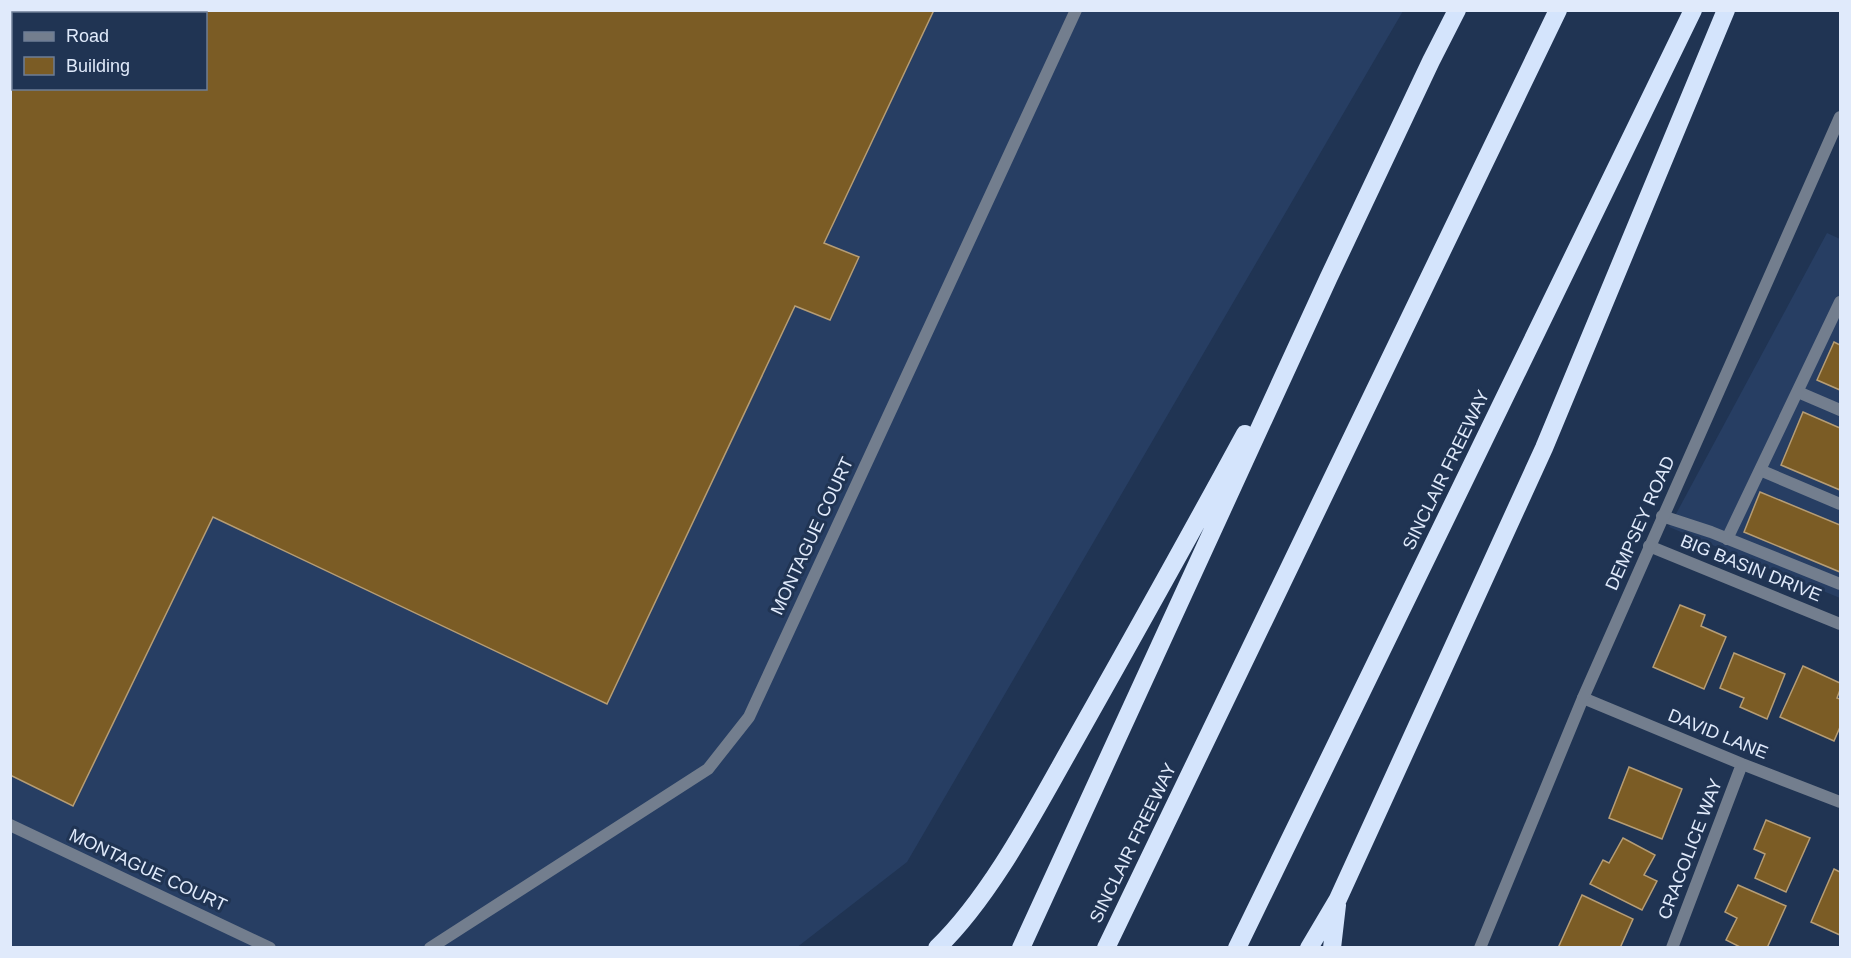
<svg xmlns="http://www.w3.org/2000/svg" width="1851" height="958" viewBox="0 0 1851 958" font-family="Helvetica,sans-serif">
  <style>
    .built { fill: #273e63; fill-rule: evenodd }
    .building { fill: #7b5c25; stroke: #b69d75; stroke-width: 1.5; fill-rule: evenodd }
    .lines { fill: none; stroke-linecap: round; stroke-linejoin: round }
    .service { stroke: #737e8e; stroke-width: 12 }
    .minor { stroke: #737e8e; stroke-width: 12 }
    .tertiary { stroke: #737e8e; stroke-width: 12 }
    .motorway { stroke: #d4e4fc; stroke-width: 18 }
    .labels { text-anchor: middle; stroke-width: 6; stroke-linejoin: round; paint-order: stroke }
    .street-label { font-size: 18px; fill: #e0eafb; stroke: #203453 }
  </style>
  <rect width="100%" height="100%" fill="#203453"/>
  <path class="built" d="M10,11H1403L907,862L796,948L11,947ZM14,14H206V88H14Z
    M1827,233L1840,239V598L1669,527Z"/>
  <path class="building" d="M10,10H934L824,243L859,257L830,320L795,306L607,704L213,517L73,806L10,775ZM14,14H206V88H14Z
    M1834,342L1840,345V390L1817,380Z
    M1803,412L1840,428V490L1781,465Z
    M1760,492L1840,525V572L1744,532Z
    M1680,605L1705,615L1701,626L1726,637L1704,689L1653,667Z
    M1734,653L1785,674L1767,719L1740,707L1744,698L1720,688Z
    M1803,666L1840,683V690L1837,698L1840,699V727L1834,741L1780,717Z
    M1629,767L1682,789L1662,839L1609,818Z
    M1766,820L1810,838L1786,892L1755,878L1765,854L1754,849Z
    M1623,838L1655,855L1644,875L1657,881L1642,910L1590,884L1603,860L1609,863Z
    M1834,869L1840,872V935L1811,922Z
    M1738,885L1786,906L1767,948H1742L1726,940L1737,918L1725,912Z
    M1582,895L1633,919L1620,948H1558Z"/>
  <g class="lines">
    <path class="service" d="M1798,392L1840,410
      M1760,470L1840,504
      M1662,516L1711,532L1840,584
      M1727,539L1840,302"/>
    <path class="minor" d="M1649,546L1840,624
      M1583,698L1742,764L1840,802
      M10,825L270,948
      M430,948L708,769L749,717L1076,10
      M1672,948L1742,764"/>
    <path class="tertiary" d="M1480,948L1583,698L1840,117"/>
    <path class="motorway" d="M937,948C992,895 1037,807 1075,740C1132,639 1189,537 1245,434
      M1021,948L1328,279L1431,61L1457,10
      M1106,948L1558,10
      M1237,948L1693,10
      M1309,948L1338,899L1544,448L1726,10
      M1332,948L1337,905"/>
  </g>
  <g class="labels">
    <g class="street-label">
      <text transform="translate(1446 470) rotate(-64)" y="6">SINCLAIR FREEWAY</text>
      <text transform="translate(1640 523) rotate(-66)" y="6">DEMPSEY ROAD</text>
      <text transform="translate(812 536) rotate(-65)" y="6">MONTAGUE COURT</text>
      <text transform="translate(1751 568) rotate(22)" y="6">BIG BASIN DRIVE</text>
      <text transform="translate(1718 734) rotate(22)" y="6">DAVID LANE</text>
      <text transform="translate(1133 843) rotate(-64)" y="6">SINCLAIR FREEWAY</text>
      <text transform="translate(1690 849) rotate(-69)" y="6">CRACOLICE WAY</text>
      <text transform="translate(148 870) rotate(25)" y="6">MONTAGUE COURT</text>
    </g>
  </g>
  <rect width="1851" height="958" fill="none" stroke="#e0eafb" stroke-width="24"/>
  <rect x="12" y="12" width="195" height="78" fill="#203453" stroke="#6d7d96" stroke-width="1.5"/>
  <rect x="24" y="32" width="30" height="9" fill="#737e8e" stroke="#6d7d96" stroke-width="1.5"/>
  <text x="66" y="42" font-size="18" fill="#e0eafb">Road</text>
  <rect x="24" y="57" width="30" height="18" fill="#7b5c25" stroke="#6d7d96" stroke-width="1.5"/>
  <text x="66" y="72" font-size="18" fill="#e0eafb">Building</text>
</svg>
